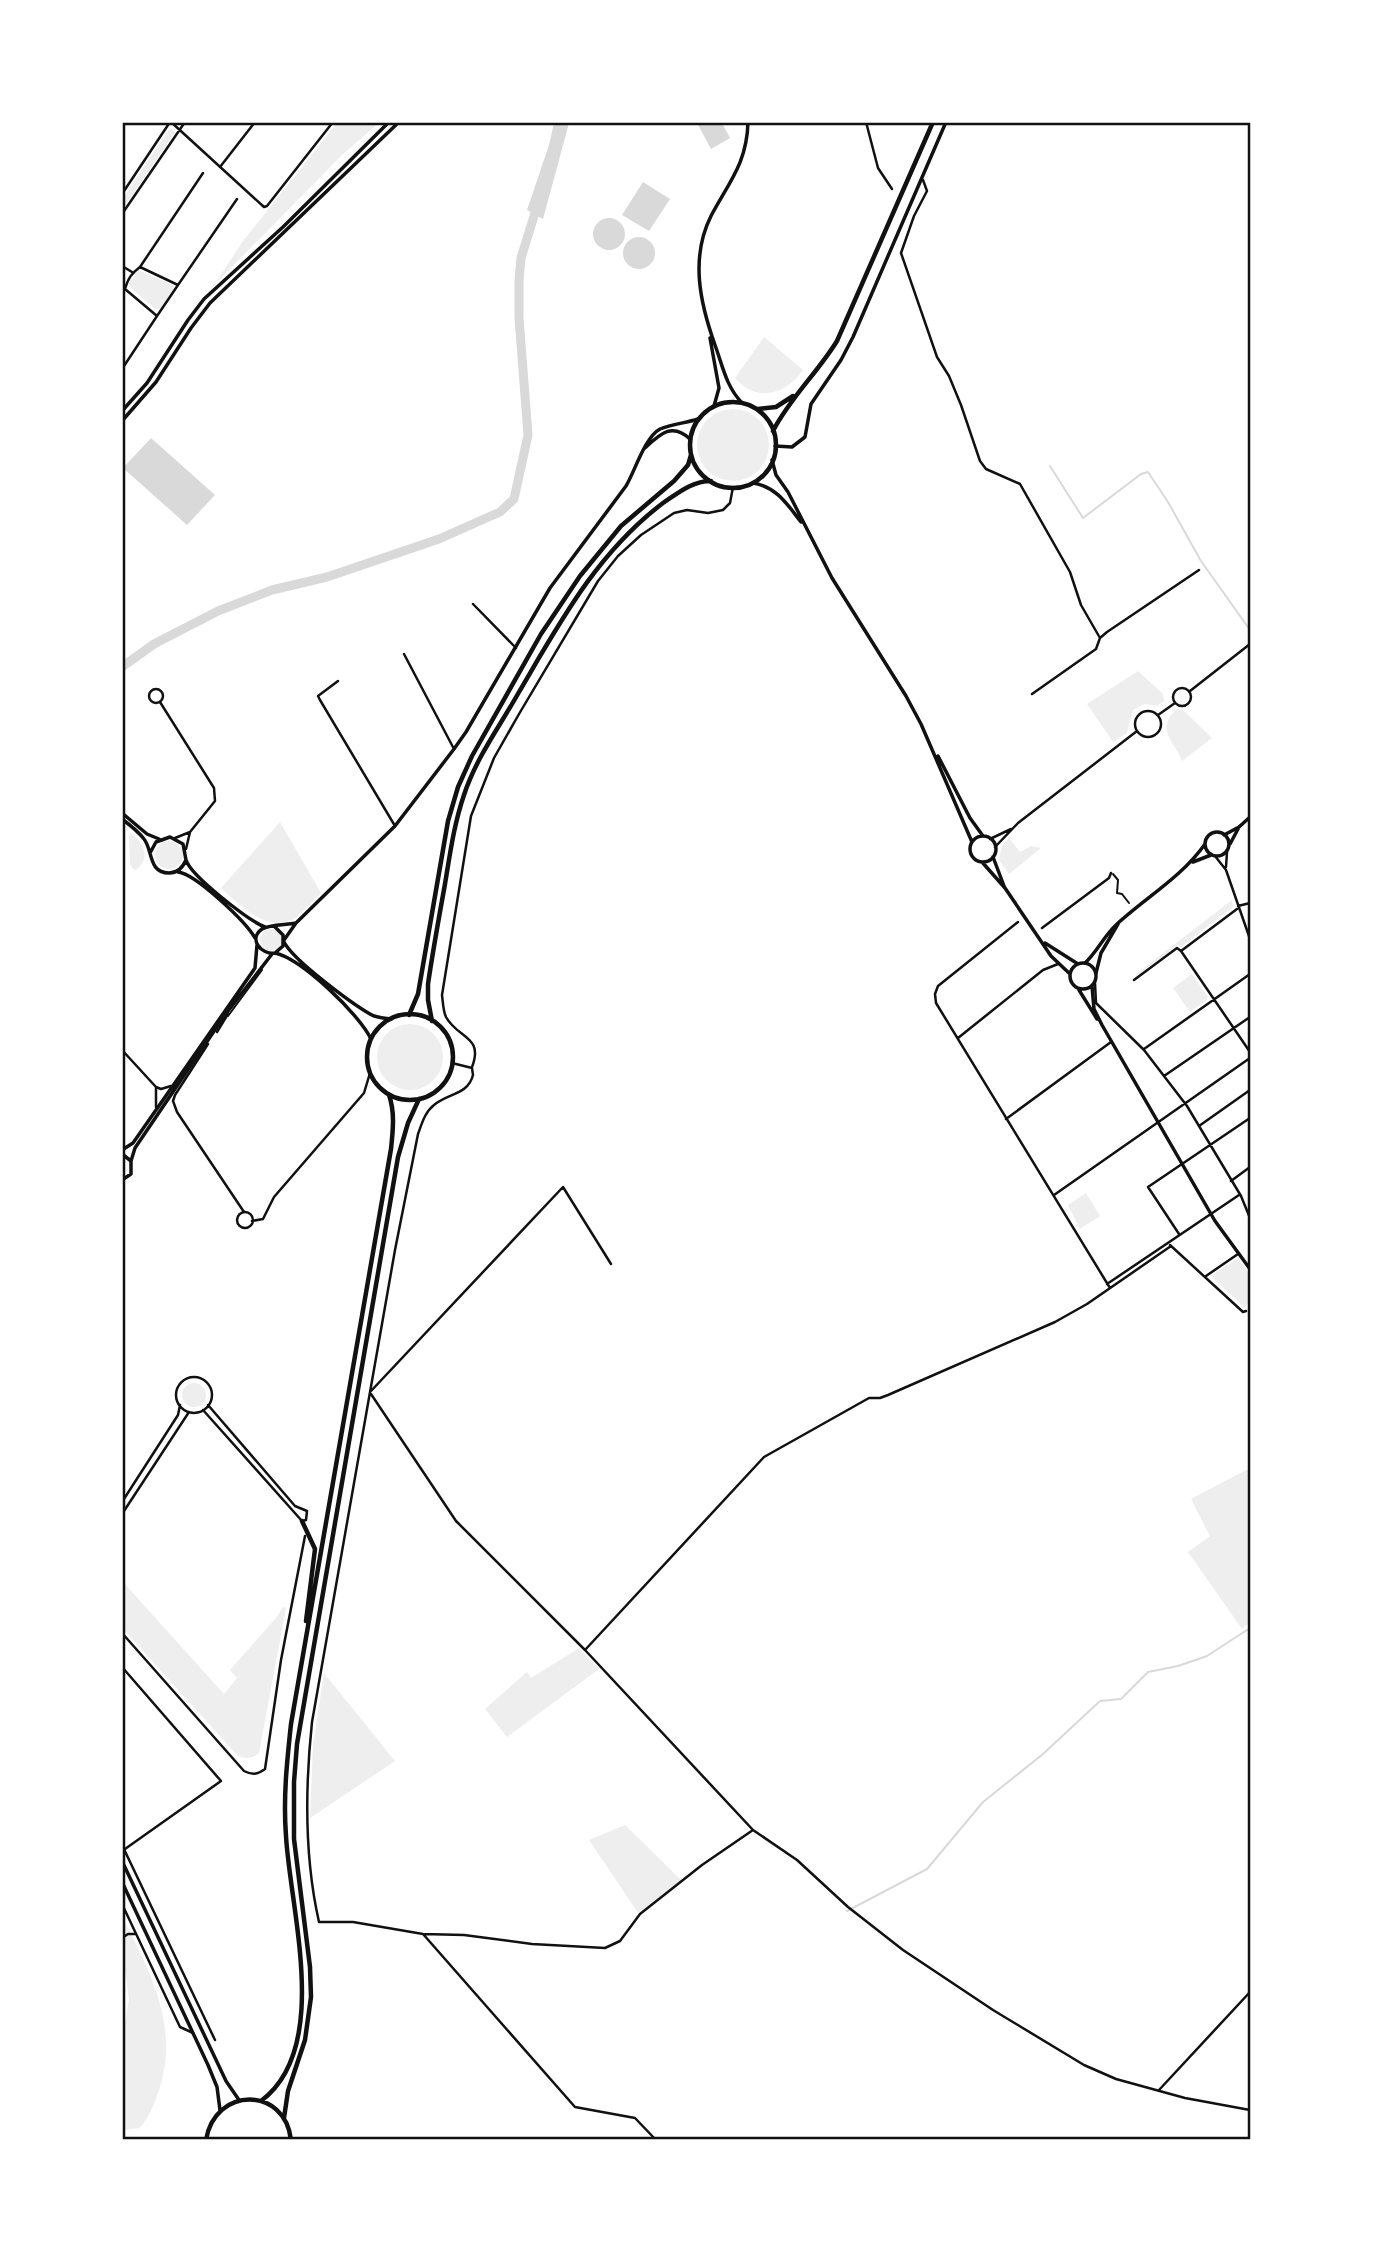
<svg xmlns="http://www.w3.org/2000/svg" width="1373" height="2262" viewBox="0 0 1373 2262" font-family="'Nunito Sans',sans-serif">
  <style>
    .green { fill: #eee }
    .water { fill: #d9d9d9 }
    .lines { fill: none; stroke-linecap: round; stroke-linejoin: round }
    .stream { stroke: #d9d9d9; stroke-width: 2 }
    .river { stroke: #d9d9d9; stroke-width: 9 }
    .service { stroke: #111; stroke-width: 2 }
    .pedestrian { stroke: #111; stroke-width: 2 }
    .minor { stroke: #111; stroke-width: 2.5 }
    .tertiary { stroke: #111; stroke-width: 3.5 }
    .secondary { stroke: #111; stroke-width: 3.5 }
    .trunk { stroke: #111; stroke-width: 4.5 }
    .neatline { fill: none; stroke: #111; stroke-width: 2.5 }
  </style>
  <rect width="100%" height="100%" fill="#fff"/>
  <path class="green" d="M337,123H379L342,155L214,285L243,241Z
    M170,128L175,132L123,209V198Z
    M138,270L173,285L174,288L160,309H155L132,289L129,283Z
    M764,337L803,370C785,395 757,403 735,378Z
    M697 445a36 36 0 1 1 72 0a36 36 0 1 1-72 0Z
    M1138,671L1163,694L1164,701L1158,705L1159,706L1144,704L1133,710L1127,733L1113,742L1087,704Z
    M1177,709L1183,710L1212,738L1182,761C1174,740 1154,730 1177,709Z
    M280,822L321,893C313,901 305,910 297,917C269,936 240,905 221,888Z
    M131,833C144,843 151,858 136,870L133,869L130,864L129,836Z
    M1009,838L1020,852L1031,846L1041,848L1009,874L999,860L1002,846Z
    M155 855a14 14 0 1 1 28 0a14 14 0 1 1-28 0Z
    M1232,900L1233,907L1181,947L1178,945L1137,976L1136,974Z
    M260 940a11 11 0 1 1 22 0a11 11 0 1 1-22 0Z
    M1192,974L1208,997L1207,1000L1190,1012L1173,988Z
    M377 1057a33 33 0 1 1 66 0a33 33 0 1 1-66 0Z
    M1086,1193L1100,1216L1080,1229L1068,1205Z
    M1238,1258L1250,1275V1302L1244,1307L1211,1276Z
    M182 1395a12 12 0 1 1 24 0a12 12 0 1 1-24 0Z
    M1250,1468V1622L1242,1629L1188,1552L1210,1536L1191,1499Z
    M123,1582L224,1694L237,1678L230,1670L276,1618L283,1607L286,1608L259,1753C252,1759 247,1759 238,1756L123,1629Z
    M579,1648L599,1669L507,1737L485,1709L527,1672L531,1678Z
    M324,1673L395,1761L310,1818L313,1745Z
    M625,1825L681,1880L638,1913L589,1840Z
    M122,1916C150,1972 180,2026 159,2090C154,2105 150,2115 140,2128L123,2130V2034L129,1999L123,1957Z"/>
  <path class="water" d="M554,123H569L543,219L527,210L549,145Z
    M697,123H722L730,138L711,149Z
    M643,182L670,199L649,231L622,215Z
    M593 234a16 16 0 1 1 32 0a16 16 0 1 1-32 0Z
    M623 253a16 16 0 1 1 32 0a16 16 0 1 1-32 0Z
    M151,438L215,495L187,525L123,468Z"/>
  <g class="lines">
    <path class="stream" d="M1050,466L1083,518L1141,474L1148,472L1168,502L1201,561L1250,630
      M847,1911L927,1869L983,1802L1043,1754L1100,1701L1121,1699L1148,1672L1178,1666L1207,1656L1250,1628"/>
    <path class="river" d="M122,667L154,644L218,611L272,590L327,577L439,539L500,512L514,499L528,435L519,318V280L521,258L538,203"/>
    <path class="service" d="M228,1016L262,970"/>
    <path class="pedestrian" d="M1113,874L1118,880L1117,893L1122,894L1129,903"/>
    <path class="minor" d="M171,122L264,207L267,206L333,122
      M866,122L878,168L892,189
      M220,167L255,122
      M923,180L927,191L914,216L901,253L937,357L949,376L961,405L980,461L986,469L1020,484L1070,572L1081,605L1100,638
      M122,194L170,122
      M122,214L185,122
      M122,266L132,272
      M140,267L178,285L157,316L125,289C128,278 132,273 140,267L203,173
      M178,285L237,199
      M122,369L157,316
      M473,604L516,648
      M404,654L454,749
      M338,681L318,696L320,700L395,826
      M1173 697a9 9 0 1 1 18 0a9 9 0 1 1-18 0Z
      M149 696a7 7 0 1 1 14 0a7 7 0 1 1-14 0Z
      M1190,691L1250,644
      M1032,694L1096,649L1100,638L1107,632L1199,570
      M160,702L214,788L215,801L190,832L186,849
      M1135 724a13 13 0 1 1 26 0a13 13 0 1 1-26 0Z
      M1158,715L1175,703
      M175,838L190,832
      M990,839L1011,829
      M995,847L1018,823L1137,731
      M1215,856L1226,870L1250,939
      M1226,867L1227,852
      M1238,906L1250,903
      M1018,922L938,986L935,994L936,1003L1110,1288
      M1042,928L1109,878L1111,873
      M1181,951L1250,1052
      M1181,951L1237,909
      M1134,980L1177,948L1181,951
      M1095,983L1096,1003L1144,1050L1187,1106L1241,1196L1250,1218
      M217,1032L228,1014
      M958,1038L1043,970L1058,964
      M208,1044L175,1095L173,1101L177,1112L244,1212
      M1144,1049L1250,974
      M122,1050L156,1087V1107
      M452,1063L472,1068L473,1075C468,1095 448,1093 434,1105C425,1112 422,1123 418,1134L395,1250L312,1722C305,1788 304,1856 319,1922H353L423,1934L464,1935L532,1944L605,1948L620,1941L640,1914L702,1865L753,1830
      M472,1067C484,1036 458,1039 446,1017C443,1011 443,1002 442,995L471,816L494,758L519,714L598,581L618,556L641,535L674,513L687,510L708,513L723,510L730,503L733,487
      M1164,1076L1250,1017
      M156,1087L161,1089L171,1086
      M1006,1119L1111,1042
      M1199,1126L1250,1090
      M1231,1181L1250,1167
      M1054,1195L1250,1058
      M237 1220a8 8 0 1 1 16 0a8 8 0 1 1-16 0Z
      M252,1221L263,1219L274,1197L364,1093L370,1073
      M1179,1234L1148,1187L1250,1118
      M1170,1245L1243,1312L1246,1311
      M1206,1276L1238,1254
      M1107,1284L1239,1195
      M176 1395a18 18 0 1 1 36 0a18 18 0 1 1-36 0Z
      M371,1391L563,1187L611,1264
      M371,1394L456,1521L585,1650L753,1830L797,1860L848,1907L903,1950L993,2010L1084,2065L1116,2079L1185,2098L1250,2110
      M203,1410L302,1521L306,1520L307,1511L295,1506L208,1405
      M122,1502L178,1415L180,1405
      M122,1514L189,1412
      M122,1633L244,1771C252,1775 257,1775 265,1769L281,1660L305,1536
      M585,1650L764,1457L869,1398H880L888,1395L1055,1322L1087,1304L1171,1246
      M122,1667L221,1781L125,1849
      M122,1845L215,2040
      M122,1904L180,2027L193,2033
      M423,1934L575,2107L635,2118L656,2140
      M122,1938L128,1934H135
      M122,1998V1999
      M1159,2090L1250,1992"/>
    <path class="tertiary" d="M775,446L792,447L805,437L811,404L841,360L853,337L946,122
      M1205 844a12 12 0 1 1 24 0a12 12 0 1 1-24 0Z
      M1224,835L1239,827L1250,817
      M1230,844L1238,829
      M1193,862L1211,855
      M1085,963C1097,952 1104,936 1116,925C1145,898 1182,877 1205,844
      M1096,973L1101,953L1118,924"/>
    <path class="secondary" d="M710,338L719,388L714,406
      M742,403C726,386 723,367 715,345C700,303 690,258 711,216C729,182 747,163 748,122
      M122,411L147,383L188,320L204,299L283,227L389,122
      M122,421L156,382L191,328L210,303L399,122
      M645,448C660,434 672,422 690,439
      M772,460L776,475L788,492L832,578L906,696L921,724L972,842
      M753,483C777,487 787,504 801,522
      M938,756L970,818L983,836
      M122,813L147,834L159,839
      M122,819C130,825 138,831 144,839C153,850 148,873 169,873C178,873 183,867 186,860L183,844L170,837L156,842L150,853
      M970 849a13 13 0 1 1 26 0a13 13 0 1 1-26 0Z
      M993,857L1004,886
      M186,860C191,876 249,921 265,927
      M982,862L1005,888L1051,956L1070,974
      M178,872C196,874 246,922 255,938
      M275,927L283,935V946L275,953C261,955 248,939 262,929C270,924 287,925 296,923
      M284,940L296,923L395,826L454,749L466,732L550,588L626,486C635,471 645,437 660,429C672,424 686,423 698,419
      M284,942C293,960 351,1003 370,1014C376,1018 383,1018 391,1019
      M1045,943L1078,964
      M275,953C302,959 359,1014 371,1039
      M1070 976a13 13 0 1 1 26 0a13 13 0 1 1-26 0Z
      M1092,986L1094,1009L1102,1025L1215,1221L1250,1269
      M1079,990L1097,1019
      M122,1150L133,1143L255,968L257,945
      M122,1154L131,1161
      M122,1180L131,1174V1161L135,1148L225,1015L272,954
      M122,1861L226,2081L239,2100
      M122,1882L208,2065L217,2087L220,2110"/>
    <path class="trunk" d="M690 445a43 43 0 1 1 86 0a43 43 0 1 1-86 0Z
      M758,409L776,407L793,396
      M773,431C790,398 818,372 837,341L933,122
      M367 1057a43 43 0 1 1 86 0a43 43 0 1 1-86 0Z
      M409,1015L418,994L448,821L458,787L472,756L541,634L580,576L621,526L674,481L688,465L691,455
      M432,1021L428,1000V984C433,950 439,917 445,884C450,854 454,824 464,795C476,758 500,726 519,692C560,622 597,553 663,503C678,493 692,481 711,481
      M302,1521L315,1549L306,1621
      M261,2101C332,2048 290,1910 286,1836C283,1798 287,1761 291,1724L391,1149C393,1130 395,1112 389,1095
      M284,2118L288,2091L305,2040L311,1997L310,1967L294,1839V1782L297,1744L398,1157L408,1123L419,1099
      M206,2140C215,2086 285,2086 291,2140"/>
  </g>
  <rect width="1373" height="2262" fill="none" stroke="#ffffff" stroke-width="248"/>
  <rect x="124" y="124" width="1125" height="2014" class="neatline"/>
</svg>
